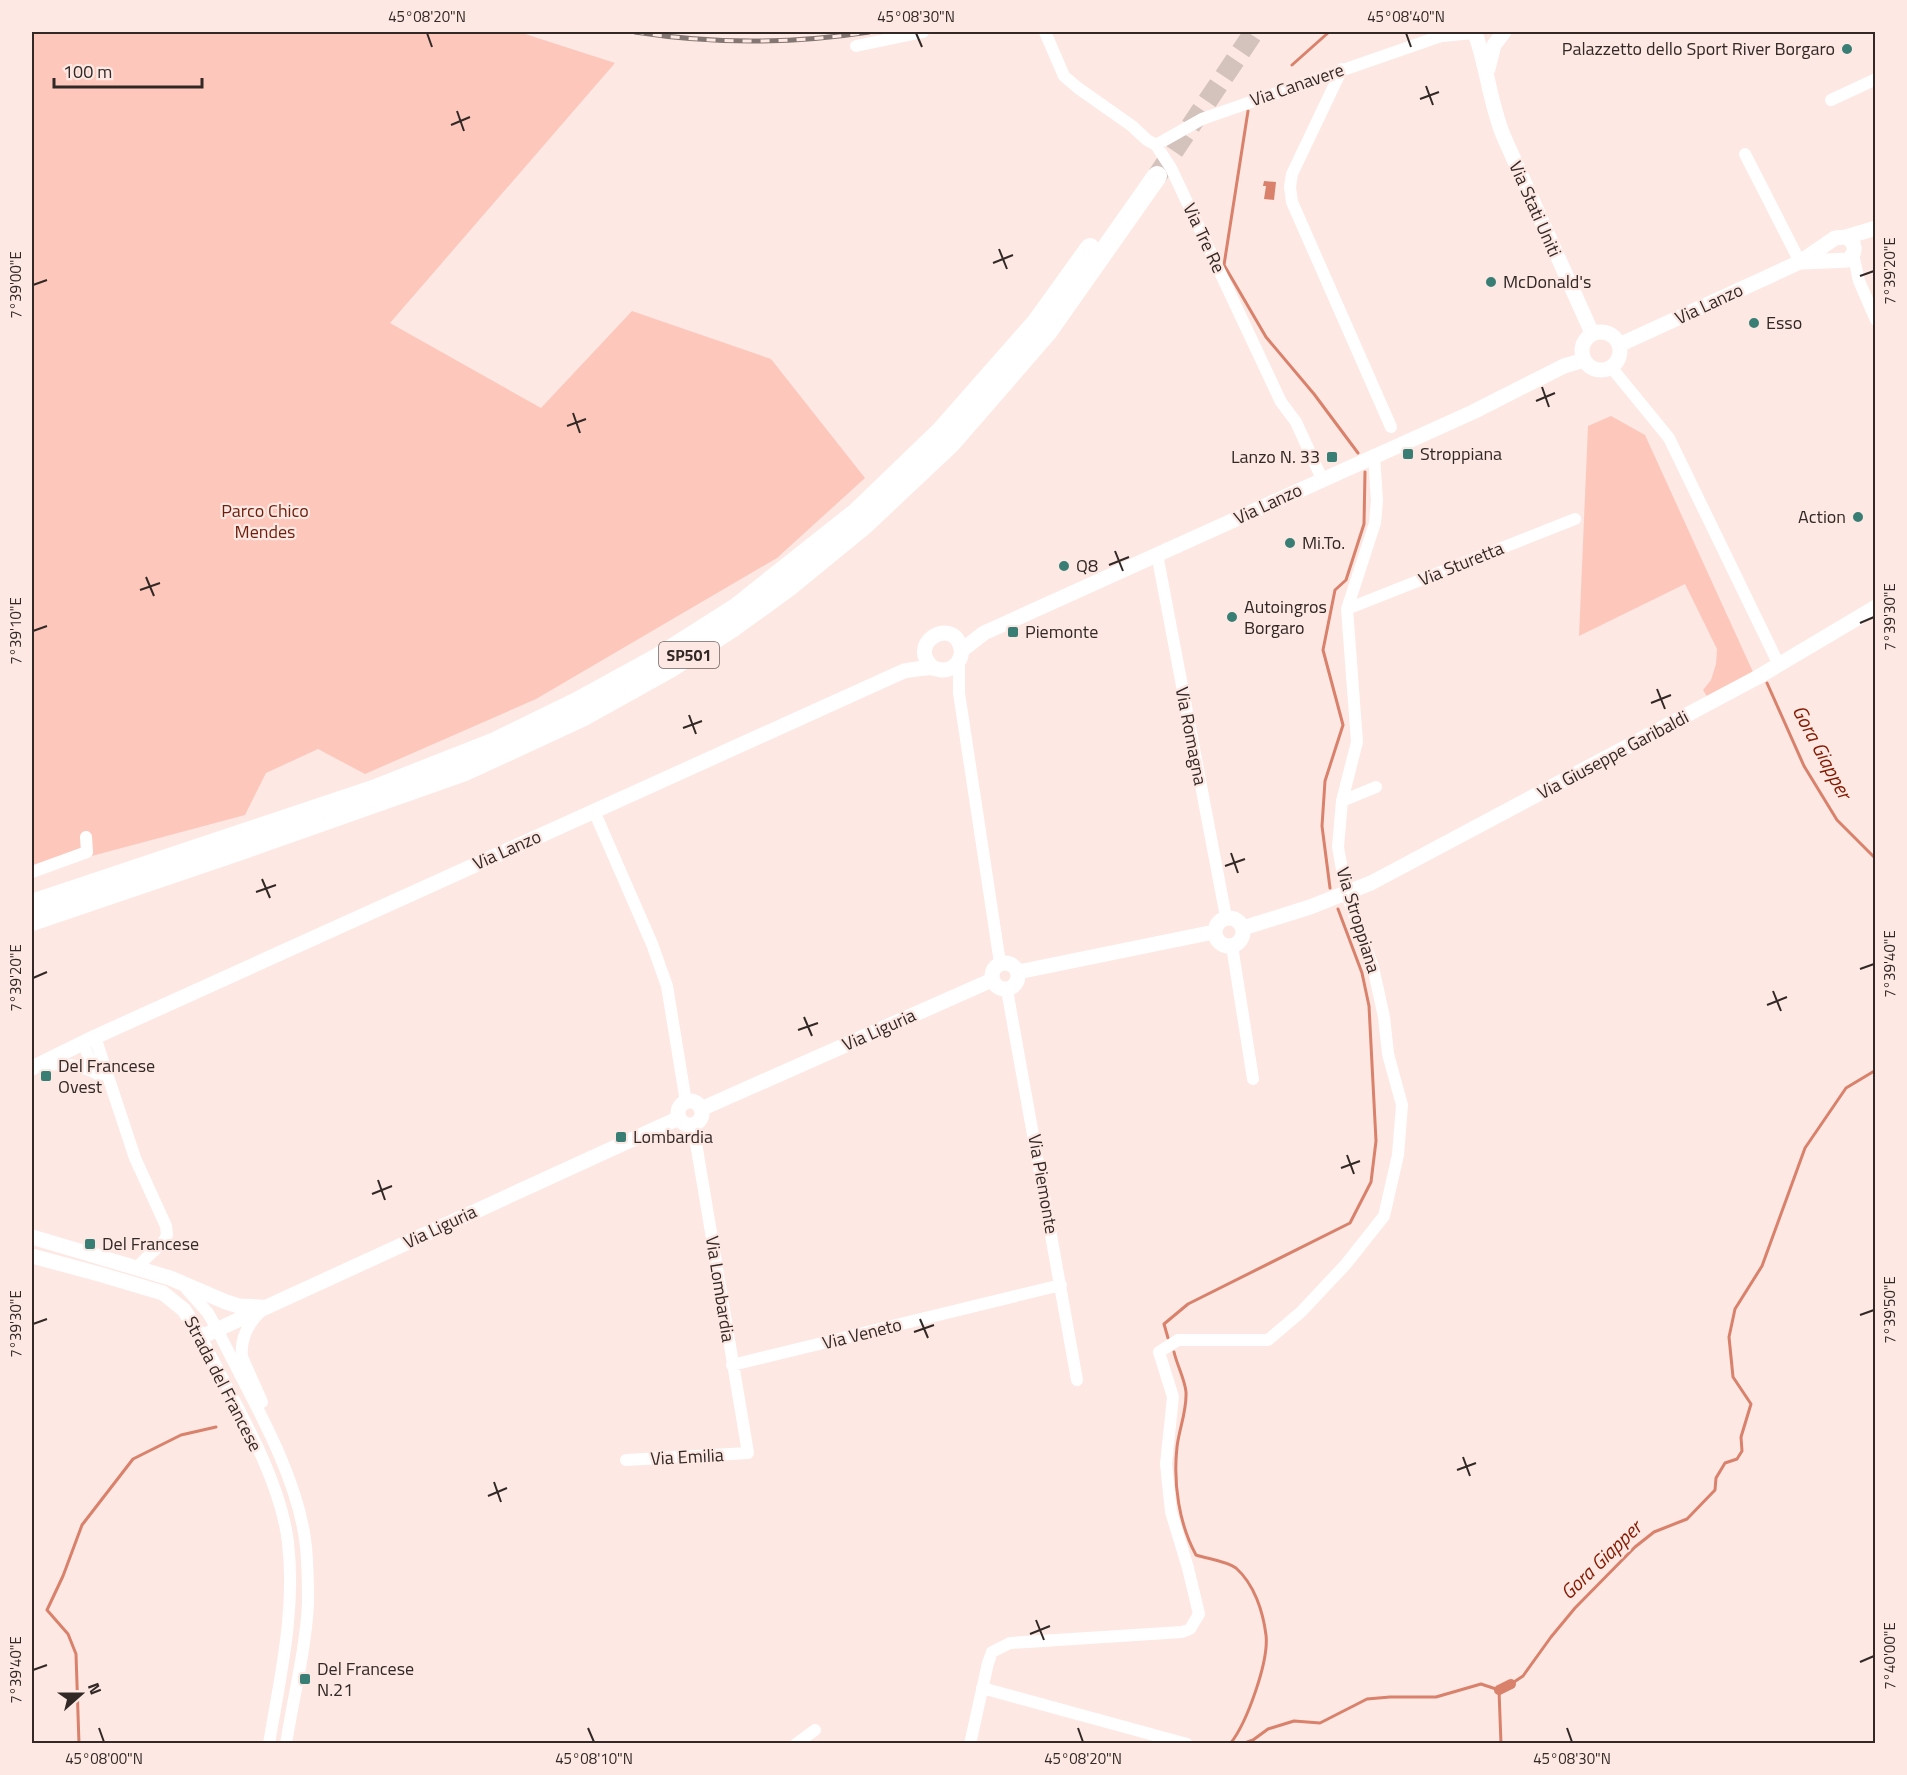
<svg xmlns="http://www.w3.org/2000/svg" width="1907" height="1775" viewBox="0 0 1907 1775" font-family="'Titillium Web',sans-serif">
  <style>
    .green { fill: #fdc8bb }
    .water { fill: #d9816b }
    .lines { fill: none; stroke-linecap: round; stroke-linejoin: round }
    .stream { stroke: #d9816b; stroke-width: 3 }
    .canal { stroke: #d9816b; stroke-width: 10 }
    .trunk-tunnel { stroke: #d4c2bd; stroke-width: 20; stroke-dasharray: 20 10; stroke-linecap: butt }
    .minor { stroke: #fff; stroke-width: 12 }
    .tertiary { stroke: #fff; stroke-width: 15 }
    .trunk { stroke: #fff; stroke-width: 20 }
    .rail-casing { stroke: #847673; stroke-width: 5 }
    .rail { stroke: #fde8e3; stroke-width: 3; stroke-dasharray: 9; stroke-linecap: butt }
    .ticks { fill: none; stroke: #322926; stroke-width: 2 }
    .poi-dot { fill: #387e75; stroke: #fde8e3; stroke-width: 2 }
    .labels { text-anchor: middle; stroke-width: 4.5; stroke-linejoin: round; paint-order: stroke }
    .shield { fill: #fde8e3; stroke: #6f625f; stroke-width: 1.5 }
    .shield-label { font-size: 16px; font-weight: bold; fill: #322926 }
    .poi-label { font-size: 18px; fill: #322926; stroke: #fde8e3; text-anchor: start }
    .street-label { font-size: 18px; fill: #322926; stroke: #fde8e3 }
    .park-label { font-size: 18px; fill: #6e1f0c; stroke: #fde8e3 }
    .water-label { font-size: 20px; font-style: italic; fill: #841a00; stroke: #fde8e3 }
    .neatline { fill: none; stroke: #322926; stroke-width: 2 }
    .ticks-label { font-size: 15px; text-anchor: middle; fill: #322926 }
  </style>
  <rect width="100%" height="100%" fill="#fde8e3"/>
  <path class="green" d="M32,32H519L615,63L390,323L541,408L632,311L771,359L865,478L777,558L536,699L365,774L318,749L266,773L245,815L32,872Z
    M1611,416L1645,435L1753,672L1708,698L1703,690L1711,680L1716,664L1717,649L1685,584L1579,636L1588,426Z"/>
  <path class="water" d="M1264,181L1276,182L1274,200L1264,199L1266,186H1263Z"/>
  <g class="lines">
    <path class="stream" d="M1292,65L1329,32
      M1248,111L1224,265L1266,337L1314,394L1358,453
      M1767,683L1804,766L1837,820L1876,859
      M1330,888L1322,826L1325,781L1343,725L1323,650L1335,590L1346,580L1364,524L1365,472
      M1168,1338L1164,1324L1188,1304L1350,1223L1371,1182L1376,1141L1369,1006L1362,973L1338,909
      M1174,1352C1177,1365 1185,1380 1186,1392C1187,1411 1179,1429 1177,1447C1173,1483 1179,1524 1196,1555C1208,1559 1226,1561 1236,1568C1254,1584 1263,1611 1266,1635C1269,1661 1247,1723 1230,1744
      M1511,1684L1523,1676L1551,1637L1575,1608L1635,1547L1654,1532L1687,1519L1715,1490L1716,1478L1725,1463L1737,1459L1742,1451L1741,1437L1751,1404L1733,1377L1729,1337L1735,1309L1762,1266L1805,1148L1846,1088L1876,1070
      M79,1744L76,1654L68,1634L47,1610L63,1576L82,1525L133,1459L181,1435L216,1427
      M1242,1744L1253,1740L1268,1729L1294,1721L1320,1723L1367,1699L1390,1697H1436L1481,1684L1499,1690L1501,1744"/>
    <path class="canal" d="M1499,1690L1511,1684"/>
    <path class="trunk-tunnel" d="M1157,176L1254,32"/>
    <path class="minor" d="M1045,32L1064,76L1078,88L1132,126L1147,140L1156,145L1171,168L1281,402L1296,422L1322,479
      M1442,36L1474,33
      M856,46L923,32
      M1342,69L1292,174L1290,187L1292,202L1391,427
      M1831,100L1876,79
      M1156,145L1202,119L1441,36L1449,32
      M1745,154L1800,262
      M1853,254L1859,281L1876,320
      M1611,367L1669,438L1779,665
      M1157,554L1226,917
      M1347,609L1575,519
      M959,660V693L1000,963
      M1342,801L1376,787
      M594,811L652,944L667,986L686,1102
      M32,872L87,852L86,837
      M1232,946L1253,1079
      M1007,990L1077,1380
      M95,1037L135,1158L166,1226L167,1235L164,1241L137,1267
      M83,1043L92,1065L99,1075
      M40,1065C60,1063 82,1064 99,1075
      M185,1287L208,1313L217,1329C248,1393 295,1468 305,1539C308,1560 308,1582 308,1603C306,1648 293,1699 286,1744
      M201,1337C231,1397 281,1477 288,1543C296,1611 280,1677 269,1744
      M732,1365L1061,1285
      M262,1402L242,1357C240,1338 248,1323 262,1310
      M626,1460L748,1453L693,1125
      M982,1688L1187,1744
      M796,1744L815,1730
      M970,1744L988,1663L992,1652L1010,1643L1182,1632L1190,1629L1199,1614L1188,1568L1171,1512L1166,1464L1173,1397L1159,1352L1178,1340H1268L1301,1312L1346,1264L1384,1216L1398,1155L1402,1105L1388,1054L1384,1017L1373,967L1346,892L1338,847L1342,801L1357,742L1347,609L1375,523L1377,501L1374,455"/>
    <path class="tertiary" d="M1476,36C1487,68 1490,102 1503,135L1592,333
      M1488,69L1494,45L1504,32
      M1803,262L1848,260C1857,252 1856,243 1846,237
      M1582 351a19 19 0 1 1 38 0a19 19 0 1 1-38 0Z
      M1619,345L1800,262L1835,238L1846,237L1876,228
      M962,650L984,633L1473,412L1564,366L1584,360
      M1215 932a14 14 0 1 1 28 0a14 14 0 1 1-28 0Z
      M1243,928L1310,907L1371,883L1758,677L1876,607
      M992 976a13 13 0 1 1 26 0a13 13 0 1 1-26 0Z
      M1018,972L1214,932
      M32,1068L95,1037L904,671C912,670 920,668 927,668C932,667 936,669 941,670C955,671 965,657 960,645C950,616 905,646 934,668
      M678 1113a12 12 0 1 1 24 0a12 12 0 1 1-24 0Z
      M701,1109L992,980
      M32,1237L170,1278L226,1302L239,1306L262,1307
      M32,1256L99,1274L163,1293L184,1310L201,1337L679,1118"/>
    <path class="trunk" d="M32,904L373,790L495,742L577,702L659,657L736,608L857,512L940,432L1036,323L1090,248
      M32,921L241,850L465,771L582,717L670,668L733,627L787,588L864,525L951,443L1048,331L1157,176"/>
    <defs>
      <path id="rail" d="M635,32C712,44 792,44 869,32"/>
    </defs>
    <use href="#rail" class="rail-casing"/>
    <use href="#rail" class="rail"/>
  </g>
  <path class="ticks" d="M427,33L432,47M916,33L922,47M1406,33L1411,47M1426,86L1433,105M1420,99L1439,92M457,111L464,131M451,125L470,117M999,249L1007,269M993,263L1013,255M1860,276L1874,271M33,285L47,280M1542,387L1549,407M1536,401L1555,393M573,413L580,433M567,426L586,419M1115,551L1123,571M1109,565L1129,557M146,577L154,596M140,590L160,583M1860,623L1874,617M33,631L47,626M1657,689L1665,709M1651,703L1671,695M689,715L696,734M683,728L702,721M1231,853L1238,873M1225,866L1245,859M262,879L270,898M256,892L276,885M1860,969L1874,964M33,978L47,972M1773,991L1781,1011M1767,1005L1787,997M804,1017L812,1036M798,1030L818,1023M1347,1155L1354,1174M1341,1168L1360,1161M378,1180L385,1200M372,1194L392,1186M1860,1315L1874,1310M920,1319L928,1338M33,1324L47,1319M914,1332L934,1325M1463,1457L1470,1476M1457,1470L1476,1463M494,1482L501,1502M488,1496L507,1488M1036,1620L1044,1640M1030,1634L1050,1626M1860,1662L1874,1656M33,1670L47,1665M99,1728L104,1742M588,1728L594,1742M1078,1728L1083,1742M1567,1728L1572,1742"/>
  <g class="poi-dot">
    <circle cx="1847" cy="49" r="6"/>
    <circle cx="1491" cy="282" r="6"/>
    <circle cx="1754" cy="323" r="6"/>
    <rect x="1402" y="448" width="12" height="12" rx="3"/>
    <rect x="1326" y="451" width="12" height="12" rx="3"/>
    <circle cx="1858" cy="517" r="6"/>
    <circle cx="1290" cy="543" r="6"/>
    <circle cx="1064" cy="566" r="6"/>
    <circle cx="1232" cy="617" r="6"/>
    <rect x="1007" y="626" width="12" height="12" rx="3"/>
    <rect x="40" y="1070" width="12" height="12" rx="3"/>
    <rect x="615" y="1131" width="12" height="12" rx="3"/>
    <rect x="84" y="1238" width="12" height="12" rx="3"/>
    <rect x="299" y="1673" width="12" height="12" rx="3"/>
  </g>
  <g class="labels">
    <rect class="shield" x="659" y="642" width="60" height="26" rx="4.5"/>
    <g class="shield-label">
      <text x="689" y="661">SP501</text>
    </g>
    <g class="poi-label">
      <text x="1835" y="55" text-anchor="end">Palazzetto dello Sport River Borgaro</text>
      <text x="1503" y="288">McDonald's</text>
      <text x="1766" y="329">Esso</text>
      <text x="1420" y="460">Stroppiana</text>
      <text x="1320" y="463" text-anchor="end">Lanzo N. 33</text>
      <text x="1846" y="523" text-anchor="end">Action</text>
      <text x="1302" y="549">Mi.To.</text>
      <text x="1076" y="572">Q8</text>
      <text x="1244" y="613">Autoingros<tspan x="1244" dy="21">Borgaro</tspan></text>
      <text x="1025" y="638">Piemonte</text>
      <text x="58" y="1072">Del Francese<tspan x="58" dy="21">Ovest</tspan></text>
      <text x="633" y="1143">Lombardia</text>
      <text x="102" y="1250">Del Francese</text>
      <text x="317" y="1675">Del Francese<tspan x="317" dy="21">N.21</tspan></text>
    </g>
    <g class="street-label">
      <text transform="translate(1297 85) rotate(-19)" y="6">Via Canavere</text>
      <text transform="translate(1535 209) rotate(66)" y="6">Via Stati Uniti</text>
      <text transform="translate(1204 238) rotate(65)" y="6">Via Tre Re</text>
      <text transform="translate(1709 304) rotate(-25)" y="6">Via Lanzo</text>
      <text transform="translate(1268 504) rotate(-25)" y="6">Via Lanzo</text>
      <text transform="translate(1461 564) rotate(-22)" y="6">Via Sturetta</text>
      <text transform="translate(1191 736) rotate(79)" y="6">Via Romagna</text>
      <text transform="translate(1613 755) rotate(-28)" y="6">Via Giuseppe Garibaldi</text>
      <text transform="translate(507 850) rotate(-24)" y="6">Via Lanzo</text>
      <text transform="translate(1358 920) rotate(73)" y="6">Via Stroppiana</text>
      <text transform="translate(879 1030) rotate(-24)" y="6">Via Liguria</text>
      <text transform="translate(1043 1184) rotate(80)" y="6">Via Piemonte</text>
      <text transform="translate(440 1227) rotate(-25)" y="6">Via Liguria</text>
      <text transform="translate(720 1289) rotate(81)" y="6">Via Lombardia</text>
      <text transform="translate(862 1334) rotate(-14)" y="6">Via Veneto</text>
      <text transform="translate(223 1384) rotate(63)" y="6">Strada del Francese</text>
      <text transform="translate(687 1457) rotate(-3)" y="6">Via Emilia</text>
    </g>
    <g class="park-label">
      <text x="265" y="517">Parco Chico<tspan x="265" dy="21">Mendes</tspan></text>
    </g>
    <g class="water-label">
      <text transform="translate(1822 752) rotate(62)" y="7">Gora Giapper</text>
      <text transform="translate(1601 1560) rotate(-44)" y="7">Gora Giapper</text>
    </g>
  </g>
  <rect width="1907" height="1775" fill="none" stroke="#fde8e3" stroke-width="66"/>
  <g transform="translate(81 1694) rotate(69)" stroke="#fde8e3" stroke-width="4.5" paint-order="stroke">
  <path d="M0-4.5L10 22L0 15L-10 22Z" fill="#322926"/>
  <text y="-9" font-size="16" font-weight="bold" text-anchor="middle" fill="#322926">N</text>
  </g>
  <path d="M54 78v9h148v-9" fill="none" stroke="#322926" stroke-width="3"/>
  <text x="63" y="78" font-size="18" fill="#322926" stroke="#fde8e3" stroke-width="4.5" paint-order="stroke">100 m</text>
  <rect x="33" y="33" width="1841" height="1709" class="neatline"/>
  <g class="ticks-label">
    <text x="427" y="22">45°08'20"N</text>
    <text x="916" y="22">45°08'30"N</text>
    <text x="1406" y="22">45°08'40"N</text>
    <text transform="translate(1890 271) rotate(-90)" y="5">7°39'20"E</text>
    <text transform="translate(16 285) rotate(-90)" y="5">7°39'00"E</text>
    <text transform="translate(1890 617) rotate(-90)" y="5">7°39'30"E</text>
    <text transform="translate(16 631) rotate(-90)" y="5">7°39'10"E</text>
    <text transform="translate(1890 964) rotate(-90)" y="5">7°39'40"E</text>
    <text transform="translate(16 978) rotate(-90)" y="5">7°39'20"E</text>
    <text transform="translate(1890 1310) rotate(-90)" y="5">7°39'50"E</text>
    <text transform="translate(16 1324) rotate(-90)" y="5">7°39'30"E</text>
    <text transform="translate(1890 1656) rotate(-90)" y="5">7°40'00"E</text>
    <text transform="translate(16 1670) rotate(-90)" y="5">7°39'40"E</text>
    <text x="104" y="1764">45°08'00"N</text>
    <text x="594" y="1764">45°08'10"N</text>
    <text x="1083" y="1764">45°08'20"N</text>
    <text x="1572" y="1764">45°08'30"N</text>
  </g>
</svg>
